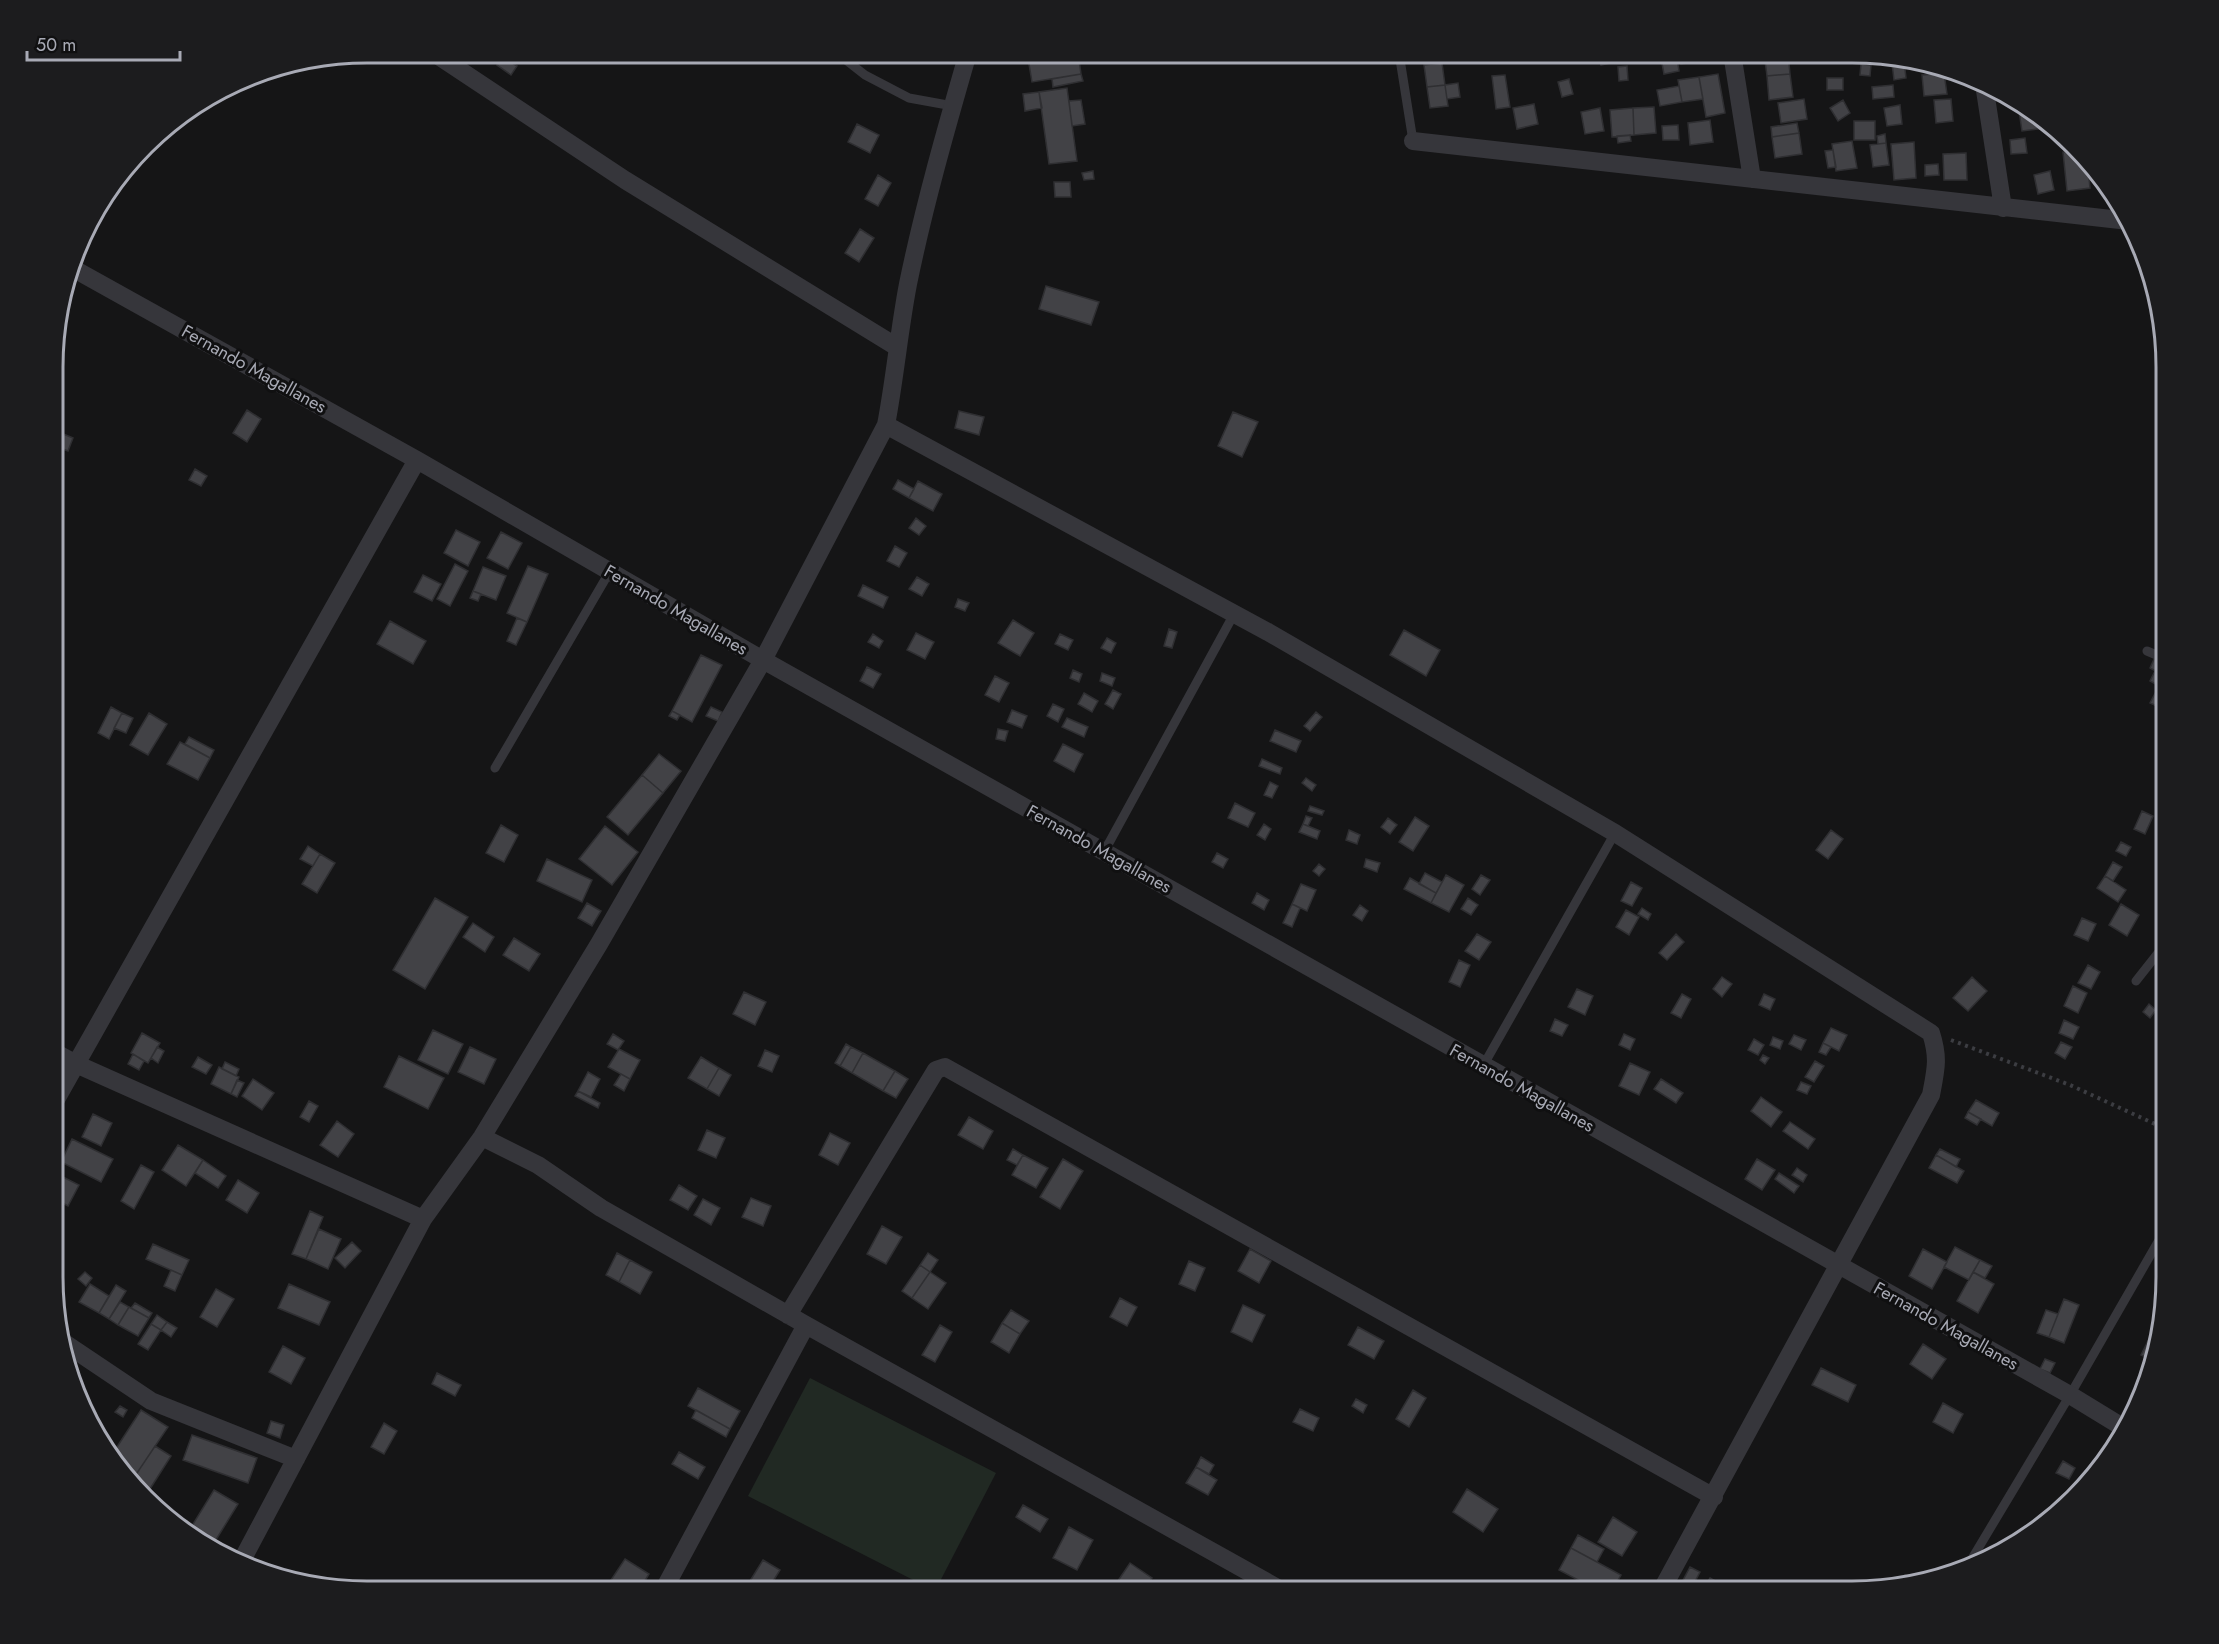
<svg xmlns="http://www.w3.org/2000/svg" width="2219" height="1644" viewBox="0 0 2219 1644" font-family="Jost,sans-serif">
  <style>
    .green { fill: #212923 }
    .building { fill: #424246; stroke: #2f2f32; stroke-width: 1.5 }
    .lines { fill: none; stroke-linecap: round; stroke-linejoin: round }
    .path { stroke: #3c3d42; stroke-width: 4; stroke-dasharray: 3 4.5; stroke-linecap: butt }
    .service { stroke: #36363b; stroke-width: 9 }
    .minor { stroke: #36363b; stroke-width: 18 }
    .labels { text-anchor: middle; stroke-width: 6; stroke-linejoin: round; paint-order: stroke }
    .street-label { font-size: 18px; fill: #a8aab5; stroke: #101011 }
    .rim { fill: none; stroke: #a8aab5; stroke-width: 3 }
  </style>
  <rect width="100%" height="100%" fill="#151516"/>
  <path class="green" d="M810,1378L996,1473L935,1591L748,1496Z"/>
  <path class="building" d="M1058,53H1078L1081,74L1032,82L1028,58Z
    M1598,53H1626L1628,59L1601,65Z
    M1660,53H1676L1679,71L1664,74Z
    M1680,53H1702L1703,61L1681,64Z
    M1764,53H1788L1790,74L1767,76Z
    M503,57L517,66L511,75L497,65Z
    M1904,61L1906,78L1894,80L1892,63Z
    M1442,63L1445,85L1427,87L1424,65Z
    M1861,64L1871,65L1870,76L1860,75Z
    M1627,66L1628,80L1619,81L1618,67Z
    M1944,73L1947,94L1924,96L1922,75Z
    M1081,74L1083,81L1053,87L1052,79Z
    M1718,74L1725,113L1706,117L1699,77Z
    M1790,74L1793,97L1769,100L1767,76Z
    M1505,75L1510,107L1496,109L1492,76Z
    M1699,77L1703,99L1682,102L1678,80Z
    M1827,78H1843V90H1827Z
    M1569,79L1573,94L1562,97L1558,82Z
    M1458,83L1460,97L1447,99L1445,85Z
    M1445,85L1448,106L1430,108L1427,87Z
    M1893,85L1894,97L1873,99L1872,87Z
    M1679,86L1682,102L1660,106L1657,90Z
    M1067,88L1077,161L1049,164L1039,92Z
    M1039,92L1042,108L1025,111L1023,94Z
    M1804,99L1807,119L1781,123L1778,103Z
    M1951,99L1953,121L1936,123L1934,100Z
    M1081,100L1085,124L1072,126L1069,101Z
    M1843,100L1850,113L1838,121L1830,108Z
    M1534,104L1538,124L1517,129L1513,108Z
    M1900,105L1902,124L1887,126L1884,108Z
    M1654,107L1656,133L1634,135L1633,108Z
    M1600,108L1604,131L1585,134L1581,112Z
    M1633,108L1634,135L1612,137L1610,110Z
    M2027,110L2044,121L2045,128L2022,131L2019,111Z
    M1710,120L1713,142L1690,145L1688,123Z
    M1854,121H1875V140H1854Z
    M1797,123L1799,133L1772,137L1771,127Z
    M857,124L879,135L870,153L848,142Z
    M1678,125L1679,140H1663L1662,126Z
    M1799,133L1802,154L1775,158L1772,137Z
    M1885,134L1886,143L1878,144L1877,136Z
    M1630,135L1631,141L1618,143L1617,136Z
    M2025,138L2027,153L2011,154L2010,140Z
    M1852,141L1857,168L1836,171L1832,144Z
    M1914,142L1916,178L1894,180L1891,144Z
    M1886,143L1889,165L1873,167L1870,145Z
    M1833,150L1836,167L1828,168L1825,151Z
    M2075,150L2088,168L2090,188L2067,191L2063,152Z
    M1966,153L1967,180H1944L1943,154Z
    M1938,164L1939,175L1925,176V165Z
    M1093,171L1094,179L1084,180L1082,173Z
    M2050,171L2054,190L2038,194L2034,175Z
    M878,175L891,183L878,206L865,199Z
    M1054,182H1070L1071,197H1055Z
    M860,229L874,238L859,262L845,253Z
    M1046,286L1099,302L1091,325L1039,309Z
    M247,410L261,419L247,442L233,433Z
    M959,411L984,417L979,435L955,428Z
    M1233,412L1258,422L1242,457L1218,446Z
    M61,433L73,438L68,451L55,446Z
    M195,469L207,476L201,486L189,480Z
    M898,480L914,489L909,498L893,489Z
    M918,481L942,494L933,511L909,498Z
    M916,518L926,526L919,535L909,528Z
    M456,530L480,542L468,566L444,553Z
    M501,532L522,543L508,569L487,558Z
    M895,546L907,553L899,567L887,561Z
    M455,564L468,571L450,606L437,599Z
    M528,566L548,574L527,622L507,613Z
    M483,567L506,576L496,600L473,591Z
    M423,575L441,584L432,601L414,592Z
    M917,577L929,584L922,596L909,589Z
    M863,585L888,597L883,608L858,596Z
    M473,591L481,594L478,601L470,598Z
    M958,599L969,603L965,611L955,607Z
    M517,618L527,622L516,645L507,641Z
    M1013,620L1034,633L1020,656L998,643Z
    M390,621L426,641L413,664L377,644Z
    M1169,629L1177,632L1172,648L1164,646Z
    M1404,630L1440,650L1426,676L1390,655Z
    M916,633L934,642L925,659L907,650Z
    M873,634L883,641L879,648L868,642Z
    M1060,634L1073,640L1068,650L1055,644Z
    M1107,638L1116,643L1111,653L1101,648Z
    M701,655L722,665L692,722L672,711Z
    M2155,657L2166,663V677L2150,668Z
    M867,667L881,674L873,688L860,681Z
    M1073,670L1082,674L1079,682L1070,678Z
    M2155,671L2166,677V690L2150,681Z
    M1102,673L1115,678L1112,686L1100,681Z
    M995,676L1009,683L999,702L985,695Z
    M2158,688L2166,692V702L2163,709L2150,703Z
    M1113,690L1121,694L1113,709L1105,704Z
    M1084,693L1098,701L1092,712L1078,704Z
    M1053,704L1064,709L1058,722L1047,716Z
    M111,707L122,713L109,739L98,733Z
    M711,707L722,712L718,721L706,716Z
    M1012,710L1027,716L1022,728L1007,722Z
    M672,711L680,715L677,720L669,716Z
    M1316,712L1322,717L1310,731L1304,726Z
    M122,713L133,718L126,733L114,728Z
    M149,713L167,724L148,755L130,745Z
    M1067,718L1088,727L1084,737L1062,727Z
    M998,729L1008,731L1005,741L996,739Z
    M1275,730L1301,741L1296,752L1270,741Z
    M189,737L214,750L210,758L185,744Z
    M180,742L210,758L198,780L167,764Z
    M1063,744L1083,754L1074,772L1054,761Z
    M659,754L681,771L663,793L642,775Z
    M1262,759L1282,768L1280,774L1259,766Z
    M642,775L663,793L628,835L607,817Z
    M1306,778L1316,785L1312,791L1302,783Z
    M1270,782L1278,786L1272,798L1264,795Z
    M2165,795L2166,796V810L2161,808Z
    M1235,803L1255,813L1248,827L1228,818Z
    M1310,806L1324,811L1322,815L1308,811Z
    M2142,811L2153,816L2145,834L2134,829Z
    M1306,816L1312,818L1308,826L1303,824Z
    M1415,817L1429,826L1413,851L1399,842Z
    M1388,818L1397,825L1390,834L1381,827Z
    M1264,824L1271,829L1265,840L1257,835Z
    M1303,824L1320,831L1317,839L1299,832Z
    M501,825L518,835L504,862L486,853Z
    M605,826L638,852L612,885L579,859Z
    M1349,830L1360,835L1357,844L1346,840Z
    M1831,830L1843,839L1828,859L1816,850Z
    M2121,842L2131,847L2126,856L2116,851Z
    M308,846L320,854L313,866L300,859Z
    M1217,853L1228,859L1223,868L1212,862Z
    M320,854L335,863L317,893L302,884Z
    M547,859L592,880L582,902L537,881Z
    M1366,859L1380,863L1377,872L1364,867Z
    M2113,862L2122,867L2113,881L2105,876Z
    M1319,864L1325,869L1319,876L1313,871Z
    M1425,873L1442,882L1436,893L1419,884Z
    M1446,875L1464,885L1449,912L1431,903Z
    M1481,875L1490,880L1480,895L1472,889Z
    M2105,876L2126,890L2118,902L2097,888Z
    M1410,878L1436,893L1431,903L1404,889Z
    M1631,882L1642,888L1632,906L1621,901Z
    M1301,884L1316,890L1307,911L1292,904Z
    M1257,893L1269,900L1264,910L1252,903Z
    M435,898L468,917L425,989L393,970Z
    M1468,898L1478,905L1471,915L1461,909Z
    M587,903L601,911L592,926L578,918Z
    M1292,904L1300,908L1292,927L1283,923Z
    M2121,904L2139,915L2127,936L2109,925Z
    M1360,905L1368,911L1362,921L1353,915Z
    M1642,908L1651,914L1648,920L1638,914Z
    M1626,910L1639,917L1629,935L1616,927Z
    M2082,918L2096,924L2088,941L2074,935Z
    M473,923L494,937L485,952L463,937Z
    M1477,934L1491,942L1479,960L1465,951Z
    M1676,934L1684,942L1667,960L1659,953Z
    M514,938L540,954L529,971L503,955Z
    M1459,960L1470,965L1460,987L1449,982Z
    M2088,965L2100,972L2091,989L2078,983Z
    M2166,974V987L2160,983Z
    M1722,977L1732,984L1722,997L1713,989Z
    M1972,977L1987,991L1968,1011L1953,998Z
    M2073,986L2087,993L2078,1013L2064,1006Z
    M1577,989L1593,996L1585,1015L1568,1007Z
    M744,992L766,1002L755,1025L733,1014Z
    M1682,994L1691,999L1681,1018L1671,1013Z
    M1764,994L1775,999L1770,1010L1759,1005Z
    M2149,1004L2156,1010L2150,1018L2143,1012Z
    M1555,1019L1568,1025L1562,1036L1550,1031Z
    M2064,1020L2079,1027L2073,1039L2059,1033Z
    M1831,1028L1847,1035L1839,1051L1823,1043Z
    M433,1030L463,1044L448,1074L418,1060Z
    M142,1033L160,1043L148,1063L131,1053Z
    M613,1034L624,1041L618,1050L607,1044Z
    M1624,1034L1635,1039L1630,1050L1619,1045Z
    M1794,1035L1806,1040L1801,1050L1789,1044Z
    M1773,1037L1783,1041L1780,1049L1770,1045Z
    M1754,1039L1764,1045L1758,1055L1748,1050Z
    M2061,1042L2072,1047L2065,1059L2055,1053Z
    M1823,1043L1831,1047L1826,1055L1819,1052Z
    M846,1044L851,1047L840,1066L835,1063Z
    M157,1047L164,1051L158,1063L151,1058Z
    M470,1047L496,1059L484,1084L458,1072Z
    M851,1047L863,1053L852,1073L840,1066Z
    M619,1049L640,1060L630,1079L608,1067Z
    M765,1050L779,1056L772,1072L758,1066Z
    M863,1053L895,1071L883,1091L852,1073Z
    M133,1054L144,1061L139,1070L128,1064Z
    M1763,1055L1769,1058L1765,1064L1760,1060Z
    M399,1056L444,1078L428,1109L384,1087Z
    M198,1057L212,1065L206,1074L192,1067Z
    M701,1057L719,1068L707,1089L688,1078Z
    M1815,1061L1824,1066L1814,1082L1805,1077Z
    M225,1062L239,1069L236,1076L222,1069Z
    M1630,1063L1650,1072L1639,1095L1619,1086Z
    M219,1067L239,1077L231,1094L211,1084Z
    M719,1068L731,1075L719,1096L707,1089Z
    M895,1071L908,1079L896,1098L883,1091Z
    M588,1072L600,1079L591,1097L578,1091Z
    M621,1074L630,1079L624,1091L614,1085Z
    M253,1079L274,1093L262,1110L242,1096Z
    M1661,1079L1683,1093L1676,1103L1654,1089Z
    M237,1080L244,1083L237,1097L231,1094Z
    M1801,1082L1811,1086L1807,1094L1797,1090Z
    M578,1091L600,1103L598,1108L575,1096Z
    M1761,1097L1782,1112L1771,1127L1751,1111Z
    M1976,1100L1999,1113L1992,1126L1968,1112Z
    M309,1101L318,1106L309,1122L300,1117Z
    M1968,1112L1981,1119L1977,1125L1965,1118Z
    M93,1114L112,1123L101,1146L82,1137Z
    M969,1117L993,1131L983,1149L958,1135Z
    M337,1121L354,1134L338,1157L320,1145Z
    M1790,1122L1815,1139L1808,1149L1783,1131Z
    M707,1130L725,1138L716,1158L698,1150Z
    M830,1133L850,1143L838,1165L819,1155Z
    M72,1139L113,1159L101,1182L61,1162Z
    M178,1145L203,1160L186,1186L162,1170Z
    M1013,1149L1023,1155L1017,1165L1007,1160Z
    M1940,1149L1960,1159L1956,1167L1936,1155Z
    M1023,1155L1048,1168L1036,1188L1012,1175Z
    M1936,1155L1964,1171L1957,1183L1929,1168Z
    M1063,1159L1083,1171L1060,1209L1040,1197Z
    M1757,1159L1775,1170L1762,1190L1745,1179Z
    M203,1160L226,1176L218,1188L195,1173Z
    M141,1165L154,1172L134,1209L121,1201Z
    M1797,1168L1807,1175L1803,1182L1792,1175Z
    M1779,1173L1799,1186L1794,1193L1775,1179Z
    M61,1176L79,1185L68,1206L53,1198V1192Z
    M238,1180L259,1193L247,1213L226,1200Z
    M679,1185L697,1196L688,1210L670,1200Z
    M751,1198L771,1206L763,1226L742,1217Z
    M703,1199L720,1208L711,1225L694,1215Z
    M310,1211L323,1217L306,1259L292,1254Z
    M882,1226L902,1237L886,1264L867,1254Z
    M319,1229L341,1239L328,1269L306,1259Z
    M352,1242L361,1251L345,1268L335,1258Z
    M153,1244L189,1260L182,1275L146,1259Z
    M1955,1247L1980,1260L1969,1280L1944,1267Z
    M1250,1249L1271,1261L1259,1283L1238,1271Z
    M1923,1249L1947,1262L1932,1289L1909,1276Z
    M617,1253L630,1260L619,1282L606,1275Z
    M928,1253L938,1260L930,1272L920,1265Z
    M630,1260L652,1272L640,1294L619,1282Z
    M1980,1260L1992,1266L1985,1278L1973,1272Z
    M1189,1261L1205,1268L1195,1291L1179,1284Z
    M920,1265L930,1272L912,1298L902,1291Z
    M171,1270L182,1275L175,1291L164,1286Z
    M85,1272L92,1278L86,1286L78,1279Z
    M930,1272L946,1283L928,1309L912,1298Z
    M1973,1272L1994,1284L1978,1313L1957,1301Z
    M90,1284L109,1296L99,1313L79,1302Z
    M289,1284L330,1302L319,1325L278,1308Z
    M116,1285L126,1291L109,1319L99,1313Z
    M216,1289L234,1299L217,1327L200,1317Z
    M1120,1298L1137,1307L1127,1326L1110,1317Z
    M2064,1299L2079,1305L2064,1343L2049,1337Z
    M120,1302L129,1307L118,1325L109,1319Z
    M135,1303L152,1313L149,1318L131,1308Z
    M1243,1305L1265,1315L1252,1342L1231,1332Z
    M129,1307L149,1318L138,1336L118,1325Z
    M1011,1310L1029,1321L1020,1334L1002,1323Z
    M2046,1310L2058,1314L2049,1337L2037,1333Z
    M157,1315L167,1322L161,1330L151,1324Z
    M167,1322L177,1328L171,1337L161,1330Z
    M2158,1322L2160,1323L2158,1333L2153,1331Z
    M1002,1323L1020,1334L1009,1353L991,1342Z
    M151,1324L161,1330L148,1350L138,1344Z
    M940,1325L952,1332L935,1362L922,1355Z
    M1358,1327L1384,1341L1374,1359L1348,1345Z
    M2153,1331L2158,1333L2151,1360L2141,1355Z
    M1923,1344L1946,1359L1932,1379L1910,1364Z
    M283,1346L305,1358L291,1384L269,1372Z
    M2045,1359L2055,1363L2050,1373L2040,1369Z
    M1821,1368L1856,1385L1848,1402L1812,1385Z
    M437,1373L461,1385L455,1396L432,1384Z
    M698,1388L740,1411L730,1429L688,1406Z
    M1413,1390L1426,1398L1409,1427L1396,1419Z
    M1356,1399L1367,1405L1363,1413L1352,1406Z
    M1943,1403L1963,1414L1953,1433L1933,1422Z
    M82,1406L96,1413L91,1424L85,1417Z
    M120,1406L127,1410L123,1417L115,1412Z
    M1300,1409L1319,1418L1313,1431L1293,1422Z
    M141,1410L168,1427L133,1479L113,1453Z
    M696,1410L730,1429L726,1437L692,1418Z
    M271,1421L284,1425L280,1438L267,1433Z
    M384,1423L397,1431L384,1454L371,1447Z
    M192,1435L257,1458L248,1483L183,1460Z
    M155,1446L171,1456L148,1492L133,1479Z
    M679,1452L705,1467L698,1479L672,1464Z
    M1201,1457L1214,1465L1209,1474L1196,1467Z
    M2063,1461L2075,1468L2069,1479L2056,1473Z
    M1196,1467L1217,1480L1208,1495L1186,1483Z
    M1467,1489L1498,1509L1483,1532L1453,1512Z
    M214,1490L238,1504L214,1543L190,1529Z
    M1023,1505L1048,1519L1040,1532L1016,1517Z
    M158,1510L187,1521L183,1528L160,1514Z
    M1613,1517L1637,1532L1622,1556L1598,1542Z
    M1069,1527L1093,1540L1077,1570L1053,1558Z
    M1578,1535L1604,1549L1597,1562L1571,1548Z
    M1571,1548L1621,1575L1612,1591H1599L1559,1570Z
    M625,1559L649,1574L639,1591H630L611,1580Z
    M763,1560L780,1570L767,1591H747L745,1589Z
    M1130,1563L1152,1578L1143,1591H1111Z
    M1690,1567L1700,1572L1691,1589L1681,1584Z
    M1905,1575L1920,1583L1899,1587Z
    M1710,1578L1733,1591H1705L1703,1590Z
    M375,1581L394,1591H370Z"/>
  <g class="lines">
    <path class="path" d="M1951,1040L2070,1085L2166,1129"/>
    <path class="service" d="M837,53L865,75L909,98L953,106
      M1399,53L1413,141
      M2147,651L2166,659
      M495,768L610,571
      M1104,852L1234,614
      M2136,981L2166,943
      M1483,1066L1615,833
      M1967,1567L2070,1395L2166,1228"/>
    <path class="minor" d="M434,53L625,180L897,347
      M1732,53L1752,179
      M1984,84L2003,208
      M1413,141L2129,221
      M74,269L417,460L763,660L2070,1395L2124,1428
      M886,425L1268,632L1615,833L1931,1033C1939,1058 1936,1069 1931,1095L1661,1591
      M54,1052L76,1064L423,1219
      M54,1103L417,460
      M482,1137L538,1165L601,1208L806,1325L1283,1591
      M788,1315L936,1070L945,1067L1714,1497
      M66,1344L151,1401L296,1459
      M240,1564L423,1219L482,1137L599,944L763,660L886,425C895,378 899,331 908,284C924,206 946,129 968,53
      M663,1591L806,1325"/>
  </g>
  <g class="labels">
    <g class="street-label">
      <text transform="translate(254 369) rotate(29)" y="6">Fernando Magallanes</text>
      <text transform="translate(676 610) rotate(30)" y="6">Fernando Magallanes</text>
      <text transform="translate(1099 849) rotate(29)" y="6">Fernando Magallanes</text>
      <text transform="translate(1522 1088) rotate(29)" y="6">Fernando Magallanes</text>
      <text transform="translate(1946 1326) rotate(29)" y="6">Fernando Magallanes</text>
    </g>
  </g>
  <path d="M0 0H2219V1644H0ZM367 63H1852A304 304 0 0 1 2156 367V1277A304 304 0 0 1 1852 1581H367A304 304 0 0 1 63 1277V367A304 304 0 0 1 367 63Z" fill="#1c1c1e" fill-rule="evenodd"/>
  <path class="rim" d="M367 63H1852A304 304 0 0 1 2156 367V1277A304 304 0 0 1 1852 1581H367A304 304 0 0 1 63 1277V367A304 304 0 0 1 367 63Z"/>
  <path d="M27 51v9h153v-9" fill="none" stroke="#a8aab5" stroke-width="3"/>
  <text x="36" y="51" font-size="18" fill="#a8aab5" stroke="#101011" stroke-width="4.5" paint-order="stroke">50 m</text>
</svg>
